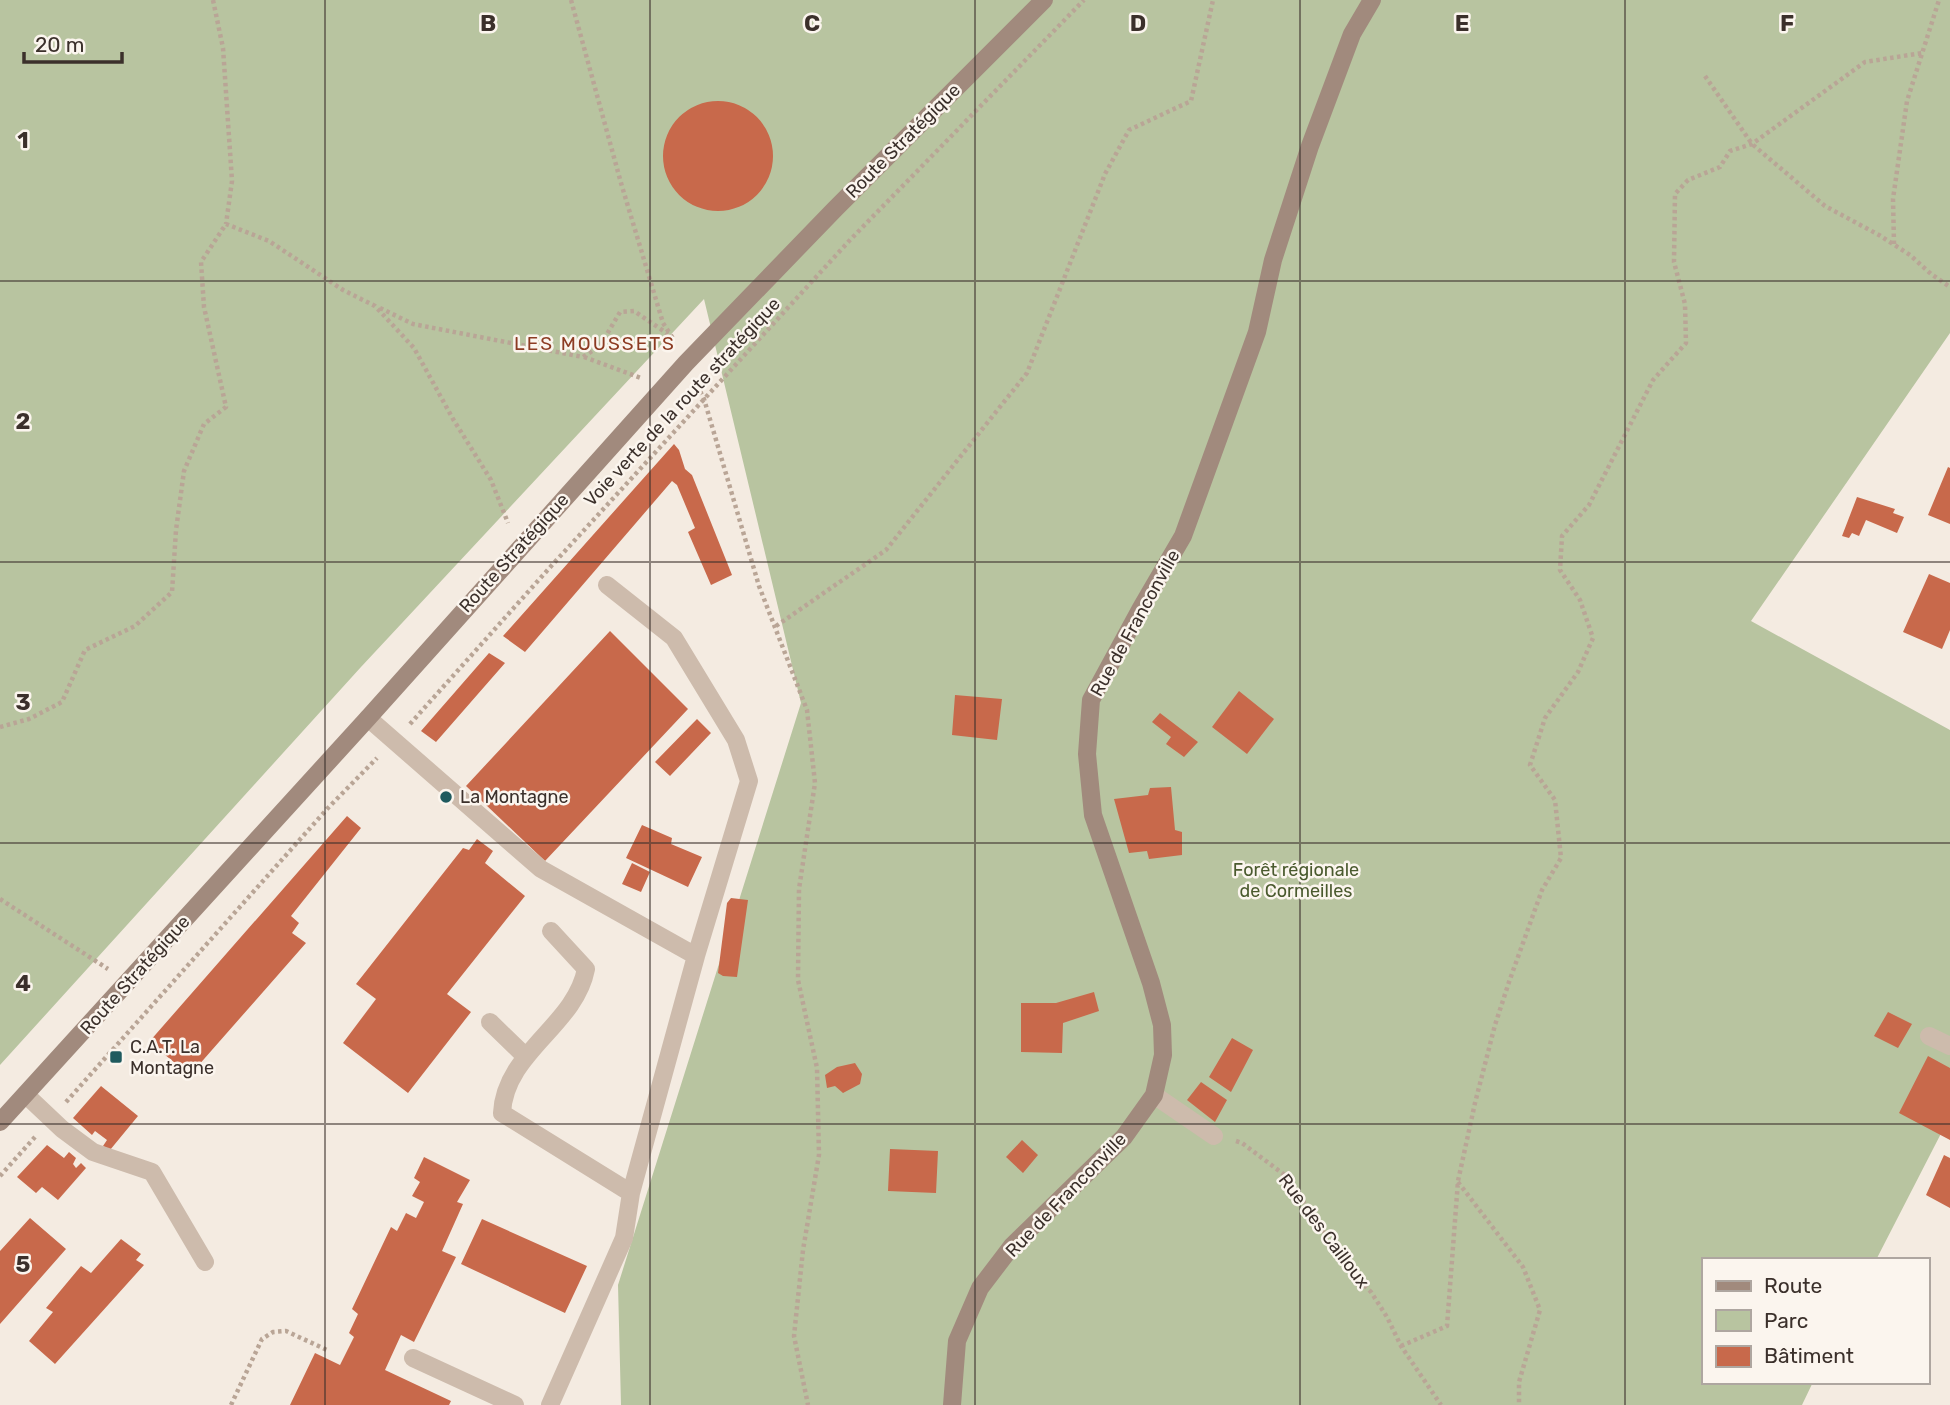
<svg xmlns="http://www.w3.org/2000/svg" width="1950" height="1405" viewBox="0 0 1950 1405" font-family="Rubik,sans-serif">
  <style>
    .green { fill: #b8c4a0 }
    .building { fill: #c8694b }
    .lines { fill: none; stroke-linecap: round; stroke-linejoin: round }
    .path { stroke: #b9a596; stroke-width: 4.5; stroke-dasharray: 3.5 3.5; stroke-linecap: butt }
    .lane { stroke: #cdbbac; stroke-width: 18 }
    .secondary { stroke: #a18a7d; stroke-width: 18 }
    .grid { fill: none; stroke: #3b302b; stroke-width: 2; stroke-opacity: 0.55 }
    .poi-dot { fill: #1f5a5e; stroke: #fbf5ee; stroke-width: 2.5 }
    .labels { text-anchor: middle; stroke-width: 5; stroke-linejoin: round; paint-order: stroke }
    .street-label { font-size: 18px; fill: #3b302b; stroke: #fbf5ee }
    .poi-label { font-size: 18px; fill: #3b302b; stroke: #fbf5ee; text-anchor: start }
    .park-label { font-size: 18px; fill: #4a5a2e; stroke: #fbf5ee }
    .neighbourhood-label { font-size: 19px; letter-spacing: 2px; fill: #8c3b22; stroke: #fbf5ee }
    .grid-label { font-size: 23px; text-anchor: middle; font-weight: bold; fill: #3b302b; stroke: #fbf5ee; stroke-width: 5; stroke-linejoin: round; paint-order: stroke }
  </style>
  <rect width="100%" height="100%" fill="#f4ebe1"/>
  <path class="green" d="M0,0H1950V333L1751,621L1950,730V1116L1876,1260H1703V1382H1813L1802,1405H621L618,1285L801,703L704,299L361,667L0,1065Z"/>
  <path class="building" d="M663 156a55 55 0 1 1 110 0a55 55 0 1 1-110 0Z
    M674,444L679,450L685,469L692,475L732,575L711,585L688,532L695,528L677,485L672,481L525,652L503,636Z
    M1948,467L1950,468V524L1928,515Z
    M1857,497L1895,509L1893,513L1904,517L1897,533L1866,520L1859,536L1852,533L1849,538L1842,536Z
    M1929,574L1950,583V630L1942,649L1903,632Z
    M610,631L688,709L545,861L466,786Z
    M489,653L505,663L436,742L421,731Z
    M1239,691L1274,719L1247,754L1212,727Z
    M955,695L1002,699L997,740L952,735Z
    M1160,713L1198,742L1184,757L1166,744L1171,737L1152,722Z
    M697,719L711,733L670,776L655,762Z
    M1171,787L1175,830L1182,832V855L1149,859L1147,851L1129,853L1114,799L1148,795L1150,788Z
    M347,816L361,828L291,916L299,923L292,933L306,943L190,1075L149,1042Z
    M642,825L672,838L671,844L702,857L688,887L626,858Z
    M477,839L493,851L485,863L525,896L447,994L471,1012L408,1093L343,1043L376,999L356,984L463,848L469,850Z
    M632,863L650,872L641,892L622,884Z
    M731,898L748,900L737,977L723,976L718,973L727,903Z
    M1094,992L1099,1011L1063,1023L1062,1053L1021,1052V1003H1056Z
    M1888,1012L1912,1024L1898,1048L1874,1036Z
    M1232,1038L1253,1050L1231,1092L1209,1077Z
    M1928,1056L1950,1068V1140L1899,1113Z
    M855,1063L862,1074L860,1084L843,1093L835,1086L827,1088L825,1075L837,1067Z
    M1201,1082L1227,1100L1215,1122L1187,1100Z
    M101,1086L138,1116L110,1150L103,1146L107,1140L95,1131L92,1135L73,1118Z
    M1022,1140L1038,1155L1023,1173L1006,1157Z
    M47,1145L64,1158L69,1152L76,1158L73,1164L76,1168L81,1163L86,1168L58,1200L42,1187L36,1193L17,1177Z
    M890,1149L938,1151L936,1193L888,1191Z
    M1944,1155L1950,1158V1208L1926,1195Z
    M424,1157L470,1180L457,1202L463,1204L442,1251L456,1257L414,1342L401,1335L385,1370L451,1401L449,1405H290L315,1353L340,1365L354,1337L349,1333L358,1314L352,1309L391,1227L397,1231L406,1213L416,1218L424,1202L412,1196L420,1182L414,1178Z
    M30,1218L66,1249L0,1324V1251Z
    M482,1219L587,1266L565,1313L461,1264Z
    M121,1239L141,1254L136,1260L144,1265L55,1364L29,1341L53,1312L46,1308L81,1266L91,1273Z"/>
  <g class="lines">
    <path class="path" d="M213,0L223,48L232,181L226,224
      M571,0L621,183L663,323L674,340
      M1705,76L1752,144L1765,155L1825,206L1879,235L1910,255L1931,274L1950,287
      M1894,244L1893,199L1907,101L1939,0
      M380,308L413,324L583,357L600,346L620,312L634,311L668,334
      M584,357L641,378
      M697,385L704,399L759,586L807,710L815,783L799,889L798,980L817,1068L819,1155L803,1250L794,1336L808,1405
      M776,626L886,550L1027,373L1105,174L1129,130L1191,101L1213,0
      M410,724L553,564L850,240L1084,0
      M0,727L29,719L62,702L85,650L135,626L172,592L176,530L184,471L204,424L226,407L204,307L201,262L226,224L269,241L343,290L375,306L414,348L453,419L491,480L508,523
      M0,899L108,969
      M66,1102L328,808L377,758
      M1236,1141L1242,1143L1286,1176L1350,1271L1371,1292L1387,1317L1401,1346L1441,1405
      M0,1176L35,1137
      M1458,1182L1523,1267L1540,1310L1519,1382V1405
      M1401,1346L1447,1326L1458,1181L1475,1103L1495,1025L1509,982L1542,890L1561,858L1555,800L1530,765L1545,718L1578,672L1593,638L1580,600L1560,570L1562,536L1589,505L1653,380L1686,343L1685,304L1674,262L1675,194L1688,180L1720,167L1730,151L1752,144L1865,62L1922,53
      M231,1405L262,1339L273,1332L286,1331L327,1350"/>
    <path class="lane" d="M607,585L674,638L736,740L749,781L696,956
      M368,718L541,869L696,956L631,1193L624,1238L550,1405
      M551,931L586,969C575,1026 505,1052 502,1113L631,1193
      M490,1022L525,1056
      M1929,1036L1950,1046
      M26,1095L62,1129L93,1152L152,1172L205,1262
      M1154,1095L1214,1136
      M413,1358L515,1405"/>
    <path class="secondary" d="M0,1122L368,718L686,363L835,209L1044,0
      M952,1405L957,1341L980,1288L1012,1246L1124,1137L1154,1095L1163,1055L1162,1025L1151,983L1093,815L1087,754L1091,700L1141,608L1183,536L1257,332L1273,260L1310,146L1352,34L1372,0"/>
  </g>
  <path class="grid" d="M325,0V1405M650,0V1405M975,0V1405M1300,0V1405M1625,0V1405M0,281H1950M0,562H1950M0,843H1950M0,1124H1950"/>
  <g class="poi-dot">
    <circle cx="446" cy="797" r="7"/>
    <rect x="109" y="1050" width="14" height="14" rx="3.5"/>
  </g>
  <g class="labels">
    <g class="street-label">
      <text transform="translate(903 141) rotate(-45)" y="6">Route Stratégique</text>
      <text transform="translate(682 402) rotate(-47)" y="6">Voie verte de la route stratégique</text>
      <text transform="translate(514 553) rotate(-48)" y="6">Route Stratégique</text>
      <text transform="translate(1135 623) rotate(-61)" y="6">Rue de Franconville</text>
      <text transform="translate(135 975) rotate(-48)" y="6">Route Stratégique</text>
      <text transform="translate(1066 1195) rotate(-46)" y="6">Rue de Franconville</text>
      <text transform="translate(1324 1231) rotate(53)" y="6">Rue des Cailloux</text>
    </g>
    <g class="poi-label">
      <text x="460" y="803">La Montagne</text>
      <text x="130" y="1053">C.A.T. La<tspan x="130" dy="21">Montagne</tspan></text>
    </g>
    <g class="park-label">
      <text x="1296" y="876">Forêt régionale<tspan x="1296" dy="21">de Cormeilles</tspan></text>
    </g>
    <g class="neighbourhood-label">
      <text x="595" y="350">LES MOUSSETS</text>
    </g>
  </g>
  <g class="grid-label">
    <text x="488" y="31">B</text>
    <text x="812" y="31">C</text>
    <text x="1138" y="31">D</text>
    <text x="1462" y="31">E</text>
    <text x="1787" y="31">F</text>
    <text x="23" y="148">1</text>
    <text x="23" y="429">2</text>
    <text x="23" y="710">3</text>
    <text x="23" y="991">4</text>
    <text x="23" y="1272">5</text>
  </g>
  <rect x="1702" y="1258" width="228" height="126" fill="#fbf5ee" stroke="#aea6a0" stroke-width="2"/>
  <rect x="1716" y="1281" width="35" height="10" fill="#a18a7d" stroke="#aea6a0" stroke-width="2"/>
  <text x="1764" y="1293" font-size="21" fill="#3b302b">Route</text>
  <rect x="1716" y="1310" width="35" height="21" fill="#b8c4a0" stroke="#aea6a0" stroke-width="2"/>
  <text x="1764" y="1328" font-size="21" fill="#3b302b">Parc</text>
  <rect x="1716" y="1346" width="35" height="21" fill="#c8694b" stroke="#aea6a0" stroke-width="2"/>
  <text x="1764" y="1363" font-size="21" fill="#3b302b">Bâtiment</text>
  <path d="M24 52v10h98v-10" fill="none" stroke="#3b302b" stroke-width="3.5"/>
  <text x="35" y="52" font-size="21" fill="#3b302b" stroke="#fbf5ee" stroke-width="5" paint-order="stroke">20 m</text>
</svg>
